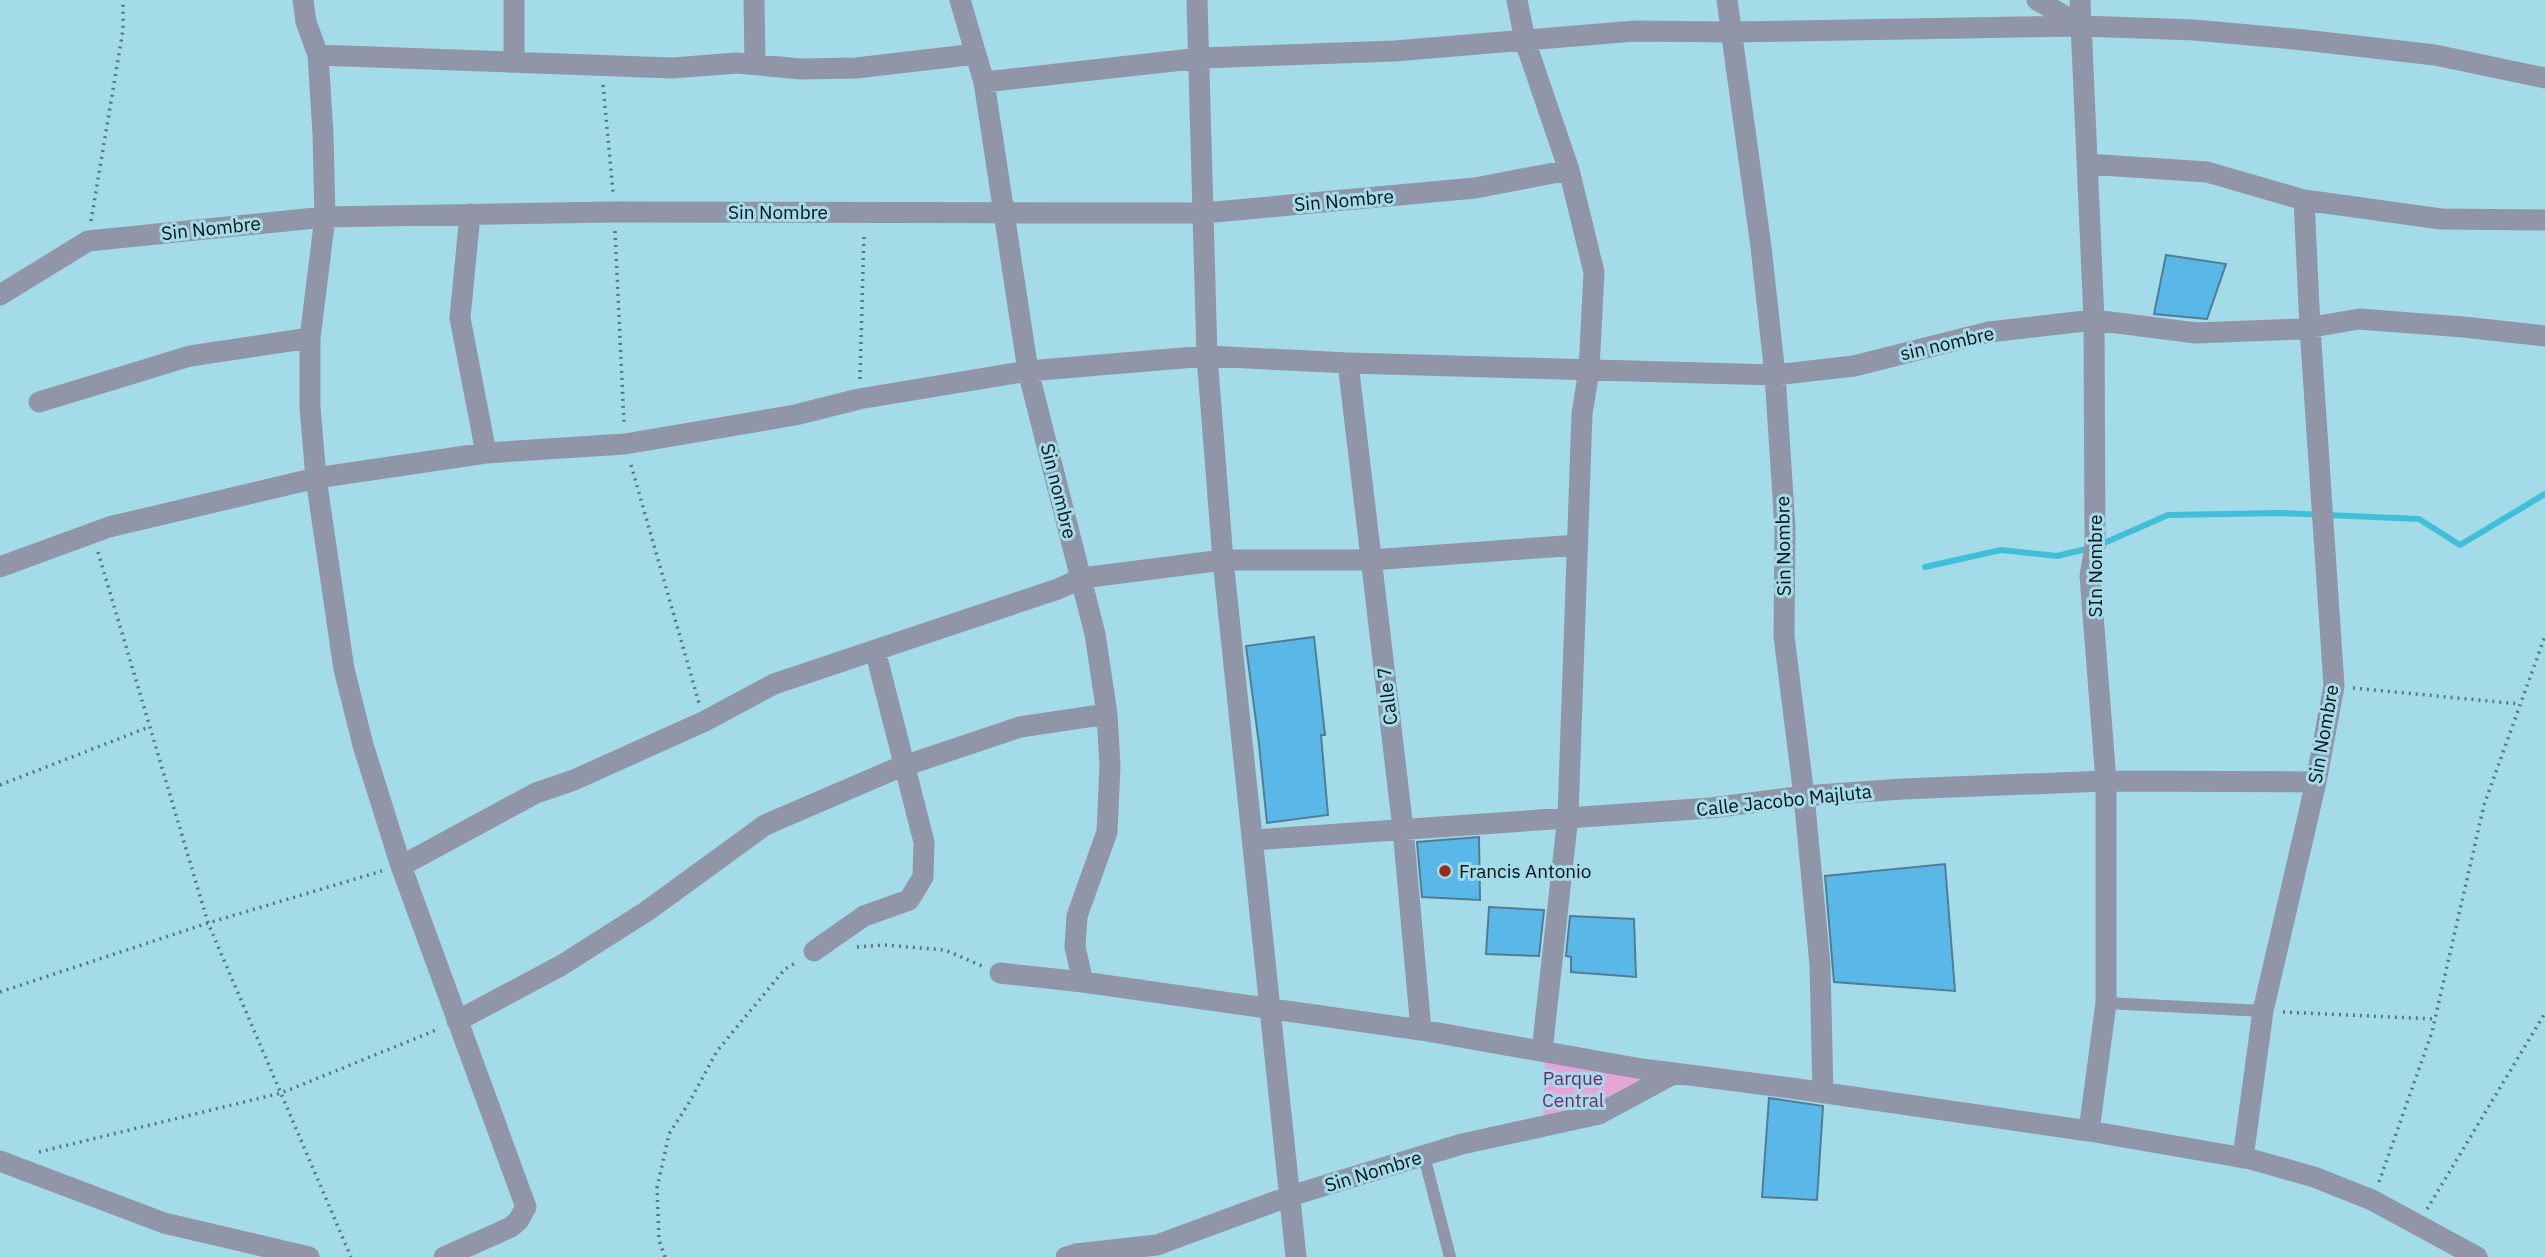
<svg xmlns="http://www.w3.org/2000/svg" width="2545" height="1257" viewBox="0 0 2545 1257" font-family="'IBM Plex Sans',sans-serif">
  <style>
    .green { fill: #e5a5d7 }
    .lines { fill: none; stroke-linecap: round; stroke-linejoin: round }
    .stream { stroke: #41bfd8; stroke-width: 6 }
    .building { fill: #5ab8e9; stroke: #527c94; stroke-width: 2 }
    .path { stroke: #547881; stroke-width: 3.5; stroke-dasharray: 2 5; stroke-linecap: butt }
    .service { stroke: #9095a7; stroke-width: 12 }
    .minor { stroke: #9095a7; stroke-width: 21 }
    .poi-dot { fill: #962d15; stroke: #a4dbe8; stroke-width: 2.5 }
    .labels { text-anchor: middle; stroke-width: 6; stroke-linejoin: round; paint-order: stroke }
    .street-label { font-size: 19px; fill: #001115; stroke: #a4dbe8 }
    .poi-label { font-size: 19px; fill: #001115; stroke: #a4dbe8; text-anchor: start }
    .park-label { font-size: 19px; fill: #79256c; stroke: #a4dbe8 }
  </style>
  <rect width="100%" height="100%" fill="#a4dbe8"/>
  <path class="green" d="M1545,1057L1666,1076L1598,1112L1543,1123Z"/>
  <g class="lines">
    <path class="stream" d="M1925,567L2001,550L2057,556L2095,547L2168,515L2281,513L2419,519L2460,545L2545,494"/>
  </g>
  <path class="building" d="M2166,255L2226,264L2207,319L2154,314Z
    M1314,637L1325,735H1321L1328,815L1267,823L1259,744L1246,646Z
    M1479,837L1480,900L1422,897L1417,842Z
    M1945,864L1955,991L1834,982L1825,876Z
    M1489,907L1544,910L1539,956L1486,954Z
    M1570,916L1634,919L1636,977L1571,972V957L1566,956Z
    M1769,1098L1823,1106L1817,1200L1762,1197Z"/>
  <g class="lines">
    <path class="path" d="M603,85L613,192
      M91,221L123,30V0
      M615,231L624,423
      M860,379L864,233
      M631,465L699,703
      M98,552L208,923L351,1257
      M2353,688L2520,704
      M0,785L149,727
      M857,947L885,945L945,950L982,966
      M0,992L208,923L382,871
      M2283,1012L2435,1019
      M39,1152L281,1093L439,1029
      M2379,1182L2432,1032L2484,805L2545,636
      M2427,1209L2545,1013
      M665,1257L659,1240L657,1188L669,1134L690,1101L717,1051L785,969L797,962"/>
    <path class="service" d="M2106,1003L2263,1011
      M1424,1156L1450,1257"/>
    <path class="minor" d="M303,0L306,22L318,55L323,134L325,217L310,338V407L316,478L344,669L363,745L401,866L526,1207L518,1221L511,1227L444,1257
      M754,0L755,64
      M960,0L984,82L1028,371L1095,634L1107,714L1110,766L1107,832L1077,916L1075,947L1083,982
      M1197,0L1207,356L1223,560L1296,1257
      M1517,0L1525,41L1569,170L1594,272L1589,370L1582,414L1568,816L1542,1051
      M1727,0L1761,247L1775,375L1785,528L1784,636L1804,796L1820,965L1823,1093
      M2037,0L2080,25
      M2080,0L2094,320L2095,547L2090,576L2106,781V1003L2089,1131
      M318,55L672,68L737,63L801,69L856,68L976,54
      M514,62V0
      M984,82L1201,58L1395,51L1635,31L1732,32L2082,26L2194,30L2304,40L2435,55L2545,78
      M2087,164L2207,172L2304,200L2441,219L2545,220
      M470,214L460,318L486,453
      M0,295L88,241L325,217L614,212L1204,213L1475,188L1569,170
      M1348,363L1403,829L1421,1030
      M39,402L190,356L310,338
      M0,567L109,527L316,478L486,453L625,444L795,415L859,399L1028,371L1207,356L1348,363L1775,375L1854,366L1989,332L2094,320L2196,333L2301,329L2359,319L2463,327L2545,336
      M1253,840L1711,808L1804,796L1902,789L2106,781L2316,782
      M401,866L536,793L574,780L705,721L774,684L1058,589L1082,578L1223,560H1371L1577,545
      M814,951L864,916L909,900L923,877L924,842L875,650
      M1000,973L1083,982L1421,1030L1642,1069L1791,1088L2089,1131L2250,1159L2314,1177L2372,1200L2477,1257
      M457,1021L562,965L647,911L765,825L895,769L1020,727L1107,714
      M2243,1158L2263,1011L2316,782L2334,686L2310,328L2304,200
      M0,1161L164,1223L309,1257
      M1066,1257L1076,1254L1157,1245L1290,1196L1462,1144L1599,1114L1675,1073"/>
  </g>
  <circle class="poi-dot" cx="1445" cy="871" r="7"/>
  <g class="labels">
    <g class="street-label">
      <text transform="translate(1344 200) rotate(-5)" y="7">Sin Nombre</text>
      <text x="778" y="219">Sin Nombre</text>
      <text transform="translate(211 228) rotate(-6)" y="7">Sin Nombre</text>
      <text transform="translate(1947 343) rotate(-13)" y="7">sin nombre</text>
      <text transform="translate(1059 491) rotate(76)" y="7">Sin nombre</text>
      <text transform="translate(1783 546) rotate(-91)" y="7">Sin Nombre</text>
      <text transform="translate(2095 566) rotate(-90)" y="7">SIn Nombre</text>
      <text transform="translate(1387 696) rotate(-97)" y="7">Calle 7</text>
      <text transform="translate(2323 734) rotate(-80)" y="7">Sin Nombre</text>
      <text transform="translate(1784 800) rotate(-6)" y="7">Calle Jacobo Majluta</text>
      <text transform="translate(1373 1171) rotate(-17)" y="7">Sin Nombre</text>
    </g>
    <g class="poi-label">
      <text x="1459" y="878">Francis Antonio</text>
    </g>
    <g class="park-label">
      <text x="1573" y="1085">Parque<tspan x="1573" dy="22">Central</tspan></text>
    </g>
  </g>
</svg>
